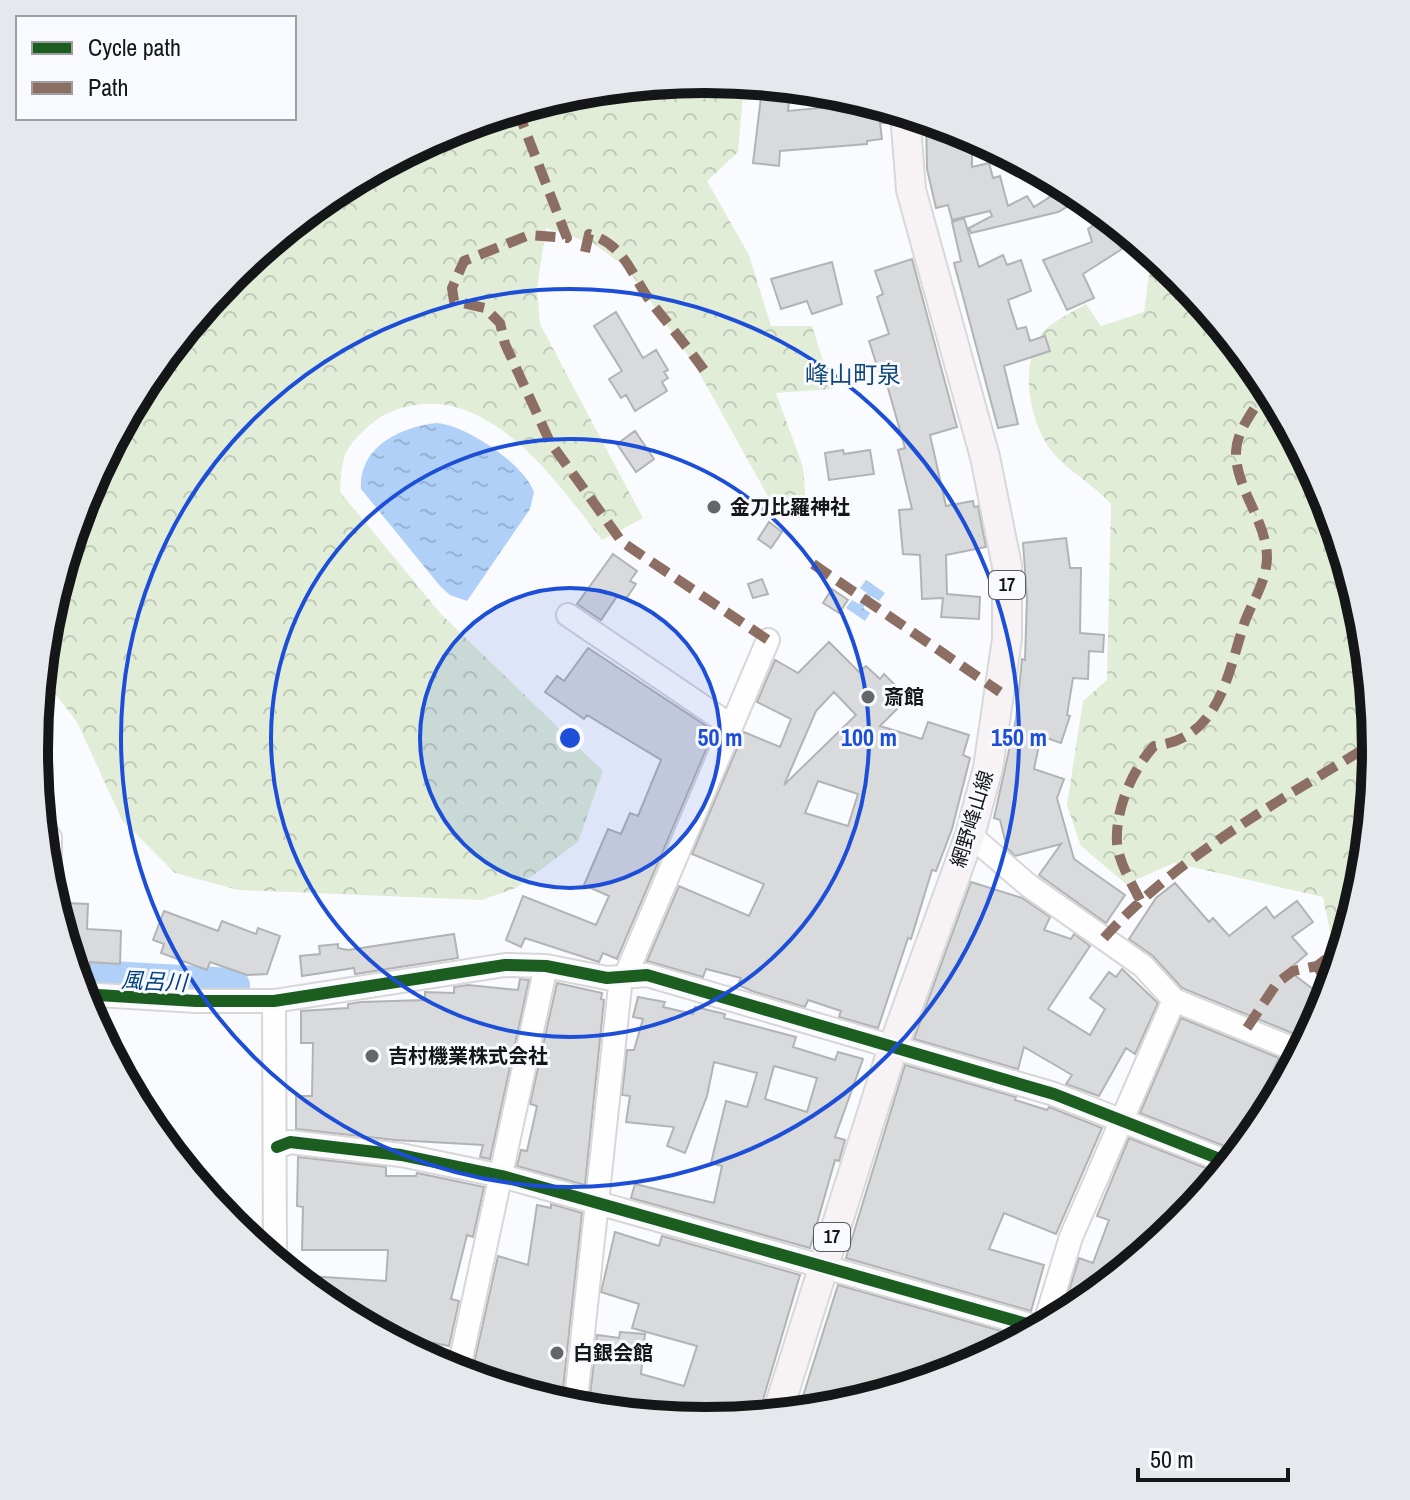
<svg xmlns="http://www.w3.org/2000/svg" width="1410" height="1500" viewBox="0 0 1410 1500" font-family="'Archivo Narrow','Noto Sans JP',sans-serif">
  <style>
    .forest { fill: url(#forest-crowns) }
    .water { fill: url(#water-ripples) }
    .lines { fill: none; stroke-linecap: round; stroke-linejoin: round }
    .river { stroke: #b0d0f8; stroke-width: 36 }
    .building { fill: #d9dadc; stroke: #b2b3b5; stroke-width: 2; fill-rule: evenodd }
    .minor-casing { stroke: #d7d7da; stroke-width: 26 }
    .major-casing { stroke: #d8d8da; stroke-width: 32 }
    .minor { stroke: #fefeff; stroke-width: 22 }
    .major { stroke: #f7f3f4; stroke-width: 28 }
    .quiet { stroke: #8d6e63; stroke-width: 10; stroke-dasharray: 20 10; stroke-linecap: butt }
    .cycleway-casing { stroke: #f9faff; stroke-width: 17 }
    .cycleway { stroke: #1b5e20; stroke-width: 12 }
    .ring { fill: none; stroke: #1d4ed8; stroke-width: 4 }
    .poi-dot { fill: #656668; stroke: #f9faff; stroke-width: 3 }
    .labels { text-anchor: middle; stroke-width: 6; stroke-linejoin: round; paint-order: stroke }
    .shield { fill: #f9faff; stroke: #595a5d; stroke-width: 2 }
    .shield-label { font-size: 18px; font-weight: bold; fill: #151618 }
    .poi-label { font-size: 20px; font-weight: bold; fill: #151618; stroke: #f9faff; text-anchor: start }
    .street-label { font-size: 20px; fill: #151618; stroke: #f9faff }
    .water-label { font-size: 22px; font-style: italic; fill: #004080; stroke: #f9faff }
    .quarter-label { font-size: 24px; fill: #0f4778; stroke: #f9faff }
    .rim { fill: none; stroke: #151618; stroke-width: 10 }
    .centre { fill: #1d4ed8; stroke: #f9faff; stroke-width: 4 }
    .ring-label { font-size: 24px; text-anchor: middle; font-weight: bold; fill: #1d4ed8; stroke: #f9faff; stroke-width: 6; stroke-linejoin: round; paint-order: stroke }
  </style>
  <defs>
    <pattern id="forest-crowns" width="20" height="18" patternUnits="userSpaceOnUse" patternTransform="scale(2)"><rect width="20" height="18" fill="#e1edd7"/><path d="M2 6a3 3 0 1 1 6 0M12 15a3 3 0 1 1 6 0" fill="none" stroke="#c0cab8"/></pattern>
    <pattern id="water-ripples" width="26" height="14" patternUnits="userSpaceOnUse" patternTransform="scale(2)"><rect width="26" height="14" fill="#b0d0f8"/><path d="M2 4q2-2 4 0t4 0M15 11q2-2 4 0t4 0" fill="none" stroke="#96b2d4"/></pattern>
  </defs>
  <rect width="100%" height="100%" fill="#fafbfe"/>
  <path class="forest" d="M705,79L744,83L738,152L707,181L749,255L771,326H812L832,389L776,393L803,467L806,503L775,509L696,367L627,268L594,244L546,228L537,288L540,324L643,518L602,540C553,477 481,372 388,413C374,419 351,440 345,455C341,465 341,480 340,492L441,614L603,771L578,842L516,888L482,900L239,890L175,873L122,820L77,722L41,675L47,619L85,493L147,377L231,275L333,192L449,130L575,92Z
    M1152,253L1180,276L1263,378L1325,494L1363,620L1376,750L1363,881L1337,966L1323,897L1174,863L1126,884L1081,846L1067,805L1083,701L1107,680L1111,504C1094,485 1070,472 1055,455C1030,427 1019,369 1040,336C1048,323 1073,312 1086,304L1101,326L1144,312Z"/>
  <path class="water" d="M437,423C467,426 523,463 534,492L530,509L467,601L450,595L440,586L361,489C358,447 402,426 437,423Z
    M866,580L885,593L879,601L871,596L863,608L870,613L865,621L846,608L852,600L859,604L867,593L860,588Z"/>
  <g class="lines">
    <path class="river" d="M76,977L232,986"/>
  </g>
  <path class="building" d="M762,89L790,91L788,111L873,103L887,107L888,123H880L882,139L867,141V144L780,151L779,166L753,163Z
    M926,119L972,135V167L989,163L993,178L1000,176L1008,206L1027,196L1034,207L1067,186L1084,197L1058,212L971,233L969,228L992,216L990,211L952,220L948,205L936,208L927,169Z
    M964,218L979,267L1003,255L1007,265L1021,260L1031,291L1008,300L1017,329L1026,327L1030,341L1045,336L1050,351L1004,366L1018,424L998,428L954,263L961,261L952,222Z
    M1103,219L1122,249L1083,274L1094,298L1067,310L1043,260L1092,242L1088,229Z
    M912,259L957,427L930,435L946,506L973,501L974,507L978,506L986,547L946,555L947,594L980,597L979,619L941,617L943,598L922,599L920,555L903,554L899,510L912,509L898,450L905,448L884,374L880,375L869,341L889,334L877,297L883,294L875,271Z
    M832,262L842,304L812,314L807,301L781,309L771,279Z
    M616,312L643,358L656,350L668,370L664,372L668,378L662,382L667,391L635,411L626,395L621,398L609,379L622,371L594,326Z
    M635,431L654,459L636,472L617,444Z
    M843,450L844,454L870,450L874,474L829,480L825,453Z
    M769,522L782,532L771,548L758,539Z
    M1066,538L1070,568H1081L1080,633L1104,635L1103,652L1089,651L1088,679L1073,678L1067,715L1070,716L1061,743L1041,736L1034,769L1064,779L1057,798L1074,859L1125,895L1106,923L1039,875L1061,844L1015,856L1007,848L1000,820L994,818L1016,719L1022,659L1025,660L1027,597L1023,543Z
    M613,554L637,571L630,581L636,584L626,599L618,595L601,620L577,604Z
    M762,579L768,594L753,598L748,584Z
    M832,589L848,600L839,613L823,603Z
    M829,642L859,672L866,666L880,679L884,674L896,686L891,691L903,703L880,726L922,739L928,722L969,735L963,755L970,758L952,829L936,871L932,870L911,939L908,938L878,1028L839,1017L841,1011L808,1000L805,1007L752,991L738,985L741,978L706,969L703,977L647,961L679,886L749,916L764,884L692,854L744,732L780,747L791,719L757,702L775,660L798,673ZM834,692L856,715L784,785L816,711ZM818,781L858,794L848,826L805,813Z
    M588,648L714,731L617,959L603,953L599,962L525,938L521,947L506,940L523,896L596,925L609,896L584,885L608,829L621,834L630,813L638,816L661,760L587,715L584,719L545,692L557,676L564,681Z
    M971,882L1022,898L1050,917L1044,930L1071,939L1074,934L1090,946L1048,1009L1090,1035L1105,1009L1090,998L1109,972L1116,977L1122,969L1158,1003L1135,1054L1126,1048L1099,1096L1066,1084L1072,1075L1024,1047L1018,1069L914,1039Z
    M1175,883L1209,922L1213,918L1229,936L1266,907L1274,918L1297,901L1313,922L1292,937L1307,954L1288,970L1327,1000L1302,1037L1182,988L1153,956L1129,939L1156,898Z
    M66,903L88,904L87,929L121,931L120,964L90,962V967H73L65,940Z
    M164,911L218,931L222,921L256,934L258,928L280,936L267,974L247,975L210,962L207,970L161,953L164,944L153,940Z
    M454,934L458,958L355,974L354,968L302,976L300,956L320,954L319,946L338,944V948L348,950Z
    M520,979L529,980L490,1159L480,1157L483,1145L395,1140L296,1129V1096H312L313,1043H301V1011L348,1008V1004L361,1002L425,1000V992L454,993V987L468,985L518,990Z
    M557,983L602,993L601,999L604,1000L585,1185L517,1166L521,1150L527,1151L537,1106L530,1104Z
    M638,997L665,1002L663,1007L693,1014L695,1007L725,1014L724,1018L796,1037L793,1047L835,1060L838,1052L863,1059L835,1137L845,1140L839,1161L835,1160L810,1248L631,1198L635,1184L714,1203L722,1166L711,1163L726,1101L747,1107L757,1073L714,1062L707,1096L685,1153L667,1146L674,1127L626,1122L630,1096L622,1095L627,1050H634L643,1019L633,1017ZM774,1066L817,1078L807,1112L765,1099Z
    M1181,1018L1279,1058L1262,1094L1259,1115L1252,1131L1246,1128L1237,1151L1140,1113Z
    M905,1065L1016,1097L1015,1100L1047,1110L1049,1107L1102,1128L1056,1234L1004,1213L989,1249L1044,1265L1031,1311L846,1258Z
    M1129,1138L1221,1174L1179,1225L1077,1308L1061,1317L1079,1258L1093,1263L1109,1220L1097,1216Z
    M298,1157L386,1167V1176H416L417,1173L484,1187L473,1237L467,1235L451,1299L459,1301L449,1346L434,1343L430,1360L332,1308L292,1275L386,1281L388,1250H302L303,1207L297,1206Z
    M551,1204L582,1213L562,1398L530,1394L471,1377L498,1256L528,1265L537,1205L551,1208Z
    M615,1232L659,1246L662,1236L800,1275L762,1403L758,1402L754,1416L705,1421L619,1413L610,1411L611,1407L589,1405L597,1335L619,1338L620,1332L645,1334L641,1374L684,1386L697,1346L632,1328L639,1304L601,1292Z
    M838,1285L1023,1337L961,1370L835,1408L798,1412Z"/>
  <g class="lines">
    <defs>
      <path id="minor" d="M568,615L730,725
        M42,835L50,837V890
        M970,835L1028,885L1143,966L1174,1000L1301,1052
        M625,977L768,640
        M81,994L196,1001H274L505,965L546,966L607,978L647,975L1054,1094L1230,1163
        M274,1001L275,1261
        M1275,1100L1297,1051
        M277,1147L290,1142L401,1155L502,1176L1041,1328
        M1044,1326L1071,1237L1174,1000
        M458,1373L546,966
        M575,1408L621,977"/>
      <path id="major" d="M777,1414L893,1047L970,835L988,768L1007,639V566L985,457L911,190L905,113"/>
    </defs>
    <use href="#minor" class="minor-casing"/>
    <use href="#major" class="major-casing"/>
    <use href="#minor" class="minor"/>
    <use href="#major" class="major"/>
    <path class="quiet" d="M517,109L567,238L529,235L464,261L452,288L454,301L485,308L500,323L505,344L550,442L622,542L768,640
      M585,252L589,234C627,245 632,279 654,306C671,327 688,348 704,370
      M813,564L1000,692
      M1140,900C1131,882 1119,863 1117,843C1115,810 1132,770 1154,746C1218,739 1227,678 1243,627C1250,604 1266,585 1267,558C1267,521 1235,488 1236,452C1237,427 1257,408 1268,386
      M1104,938C1176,858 1271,806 1362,750L1375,736
      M1317,966L1331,988
      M1247,1028L1277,983L1293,971L1317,966L1343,946"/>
    <defs>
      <path id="cycleway" d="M81,994L196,1001H274L505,965L546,966L607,978L647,975L1054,1094L1230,1163
        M277,1147L290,1142L401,1155L502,1176L1041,1328"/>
    </defs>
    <use href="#cycleway" class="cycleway-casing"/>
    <use href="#cycleway" class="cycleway"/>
  </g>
  <circle cx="570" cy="738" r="150" fill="#1d4ed8" fill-opacity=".12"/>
  <g class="ring">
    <circle cx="570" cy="738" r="150"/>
    <circle cx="570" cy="738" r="299"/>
    <circle cx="570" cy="738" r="449"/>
  </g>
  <g class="poi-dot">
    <circle cx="714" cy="507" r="8"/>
    <circle cx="868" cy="697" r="8"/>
    <circle cx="372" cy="1056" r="8"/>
    <circle cx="557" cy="1353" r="8"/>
  </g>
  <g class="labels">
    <g class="shield">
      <rect x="989" y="571" width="36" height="28" rx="6"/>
      <rect x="814" y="1223" width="36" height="28" rx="6"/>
    </g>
    <g class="shield-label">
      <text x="1007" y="591">17</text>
      <text x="832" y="1243">17</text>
    </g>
    <g class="poi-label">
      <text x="730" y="514">金刀比羅神社</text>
      <text x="884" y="704">斎館</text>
      <text x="388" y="1063">吉村機業株式会社</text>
      <text x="573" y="1360">白銀会館</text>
    </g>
    <g class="street-label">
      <text transform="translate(972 819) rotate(-73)" y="7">網野峰山線</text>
    </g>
    <g class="water-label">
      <text transform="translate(154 981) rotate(3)" y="8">風呂川</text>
    </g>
    <g class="quarter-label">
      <text x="853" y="383">峰山町泉</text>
    </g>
  </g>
  <path d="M0 0H1410V1500H0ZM48 750a657 657 0 1 1 1314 0a657 657 0 1 1-1314 0Z" fill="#e7e8ed" fill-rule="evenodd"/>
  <path class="rim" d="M48 750a657 657 0 1 1 1314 0a657 657 0 1 1-1314 0Z"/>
  <circle cx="570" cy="738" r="12" class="centre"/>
  <g class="ring-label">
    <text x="720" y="746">50 m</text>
    <text x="869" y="746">100 m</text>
    <text x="1019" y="746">150 m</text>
  </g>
  <rect x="16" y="16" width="280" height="104" fill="#f9faff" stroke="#9e9fa3" stroke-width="2"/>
  <rect x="32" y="42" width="40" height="12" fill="#1b5e20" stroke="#9e9fa3" stroke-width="2"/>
  <text x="88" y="56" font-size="24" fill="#151618">Cycle path</text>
  <rect x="32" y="82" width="40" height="12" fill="#8d6e63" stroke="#9e9fa3" stroke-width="2"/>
  <text x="88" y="96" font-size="24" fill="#151618">Path</text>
  <path d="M1138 1468v12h150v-12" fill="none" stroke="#151618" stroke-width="4"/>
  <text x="1150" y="1468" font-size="24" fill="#151618" stroke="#f9faff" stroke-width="6" paint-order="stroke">50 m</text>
</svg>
